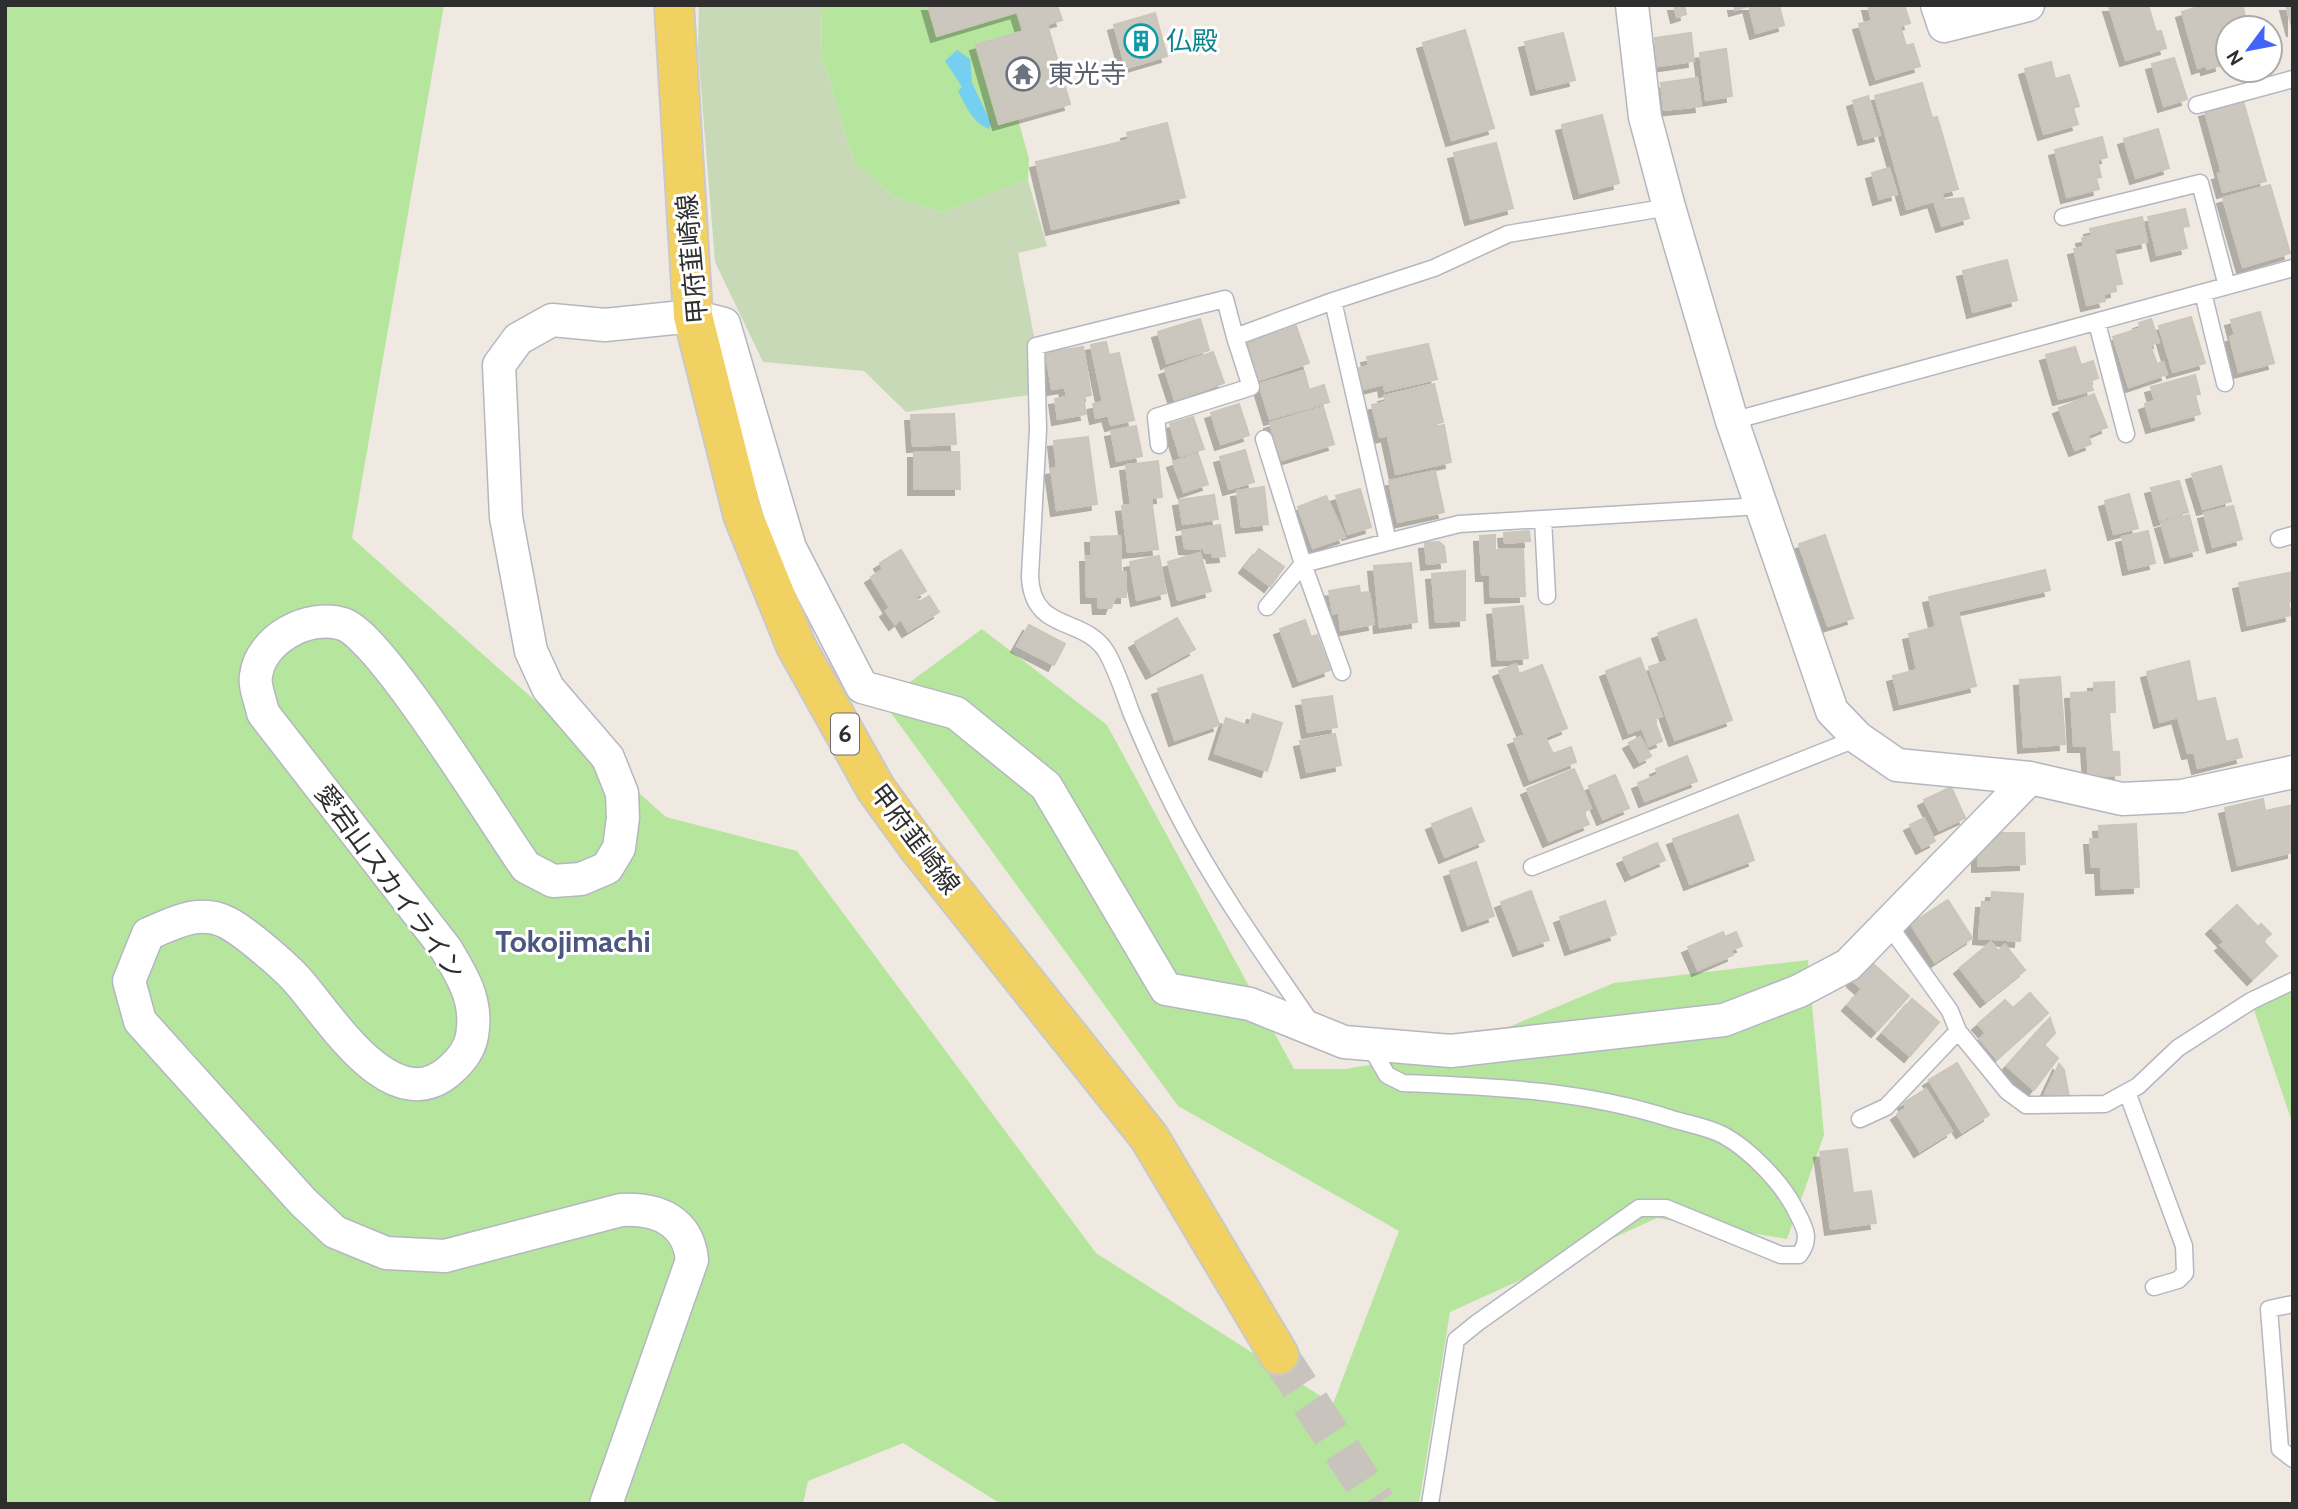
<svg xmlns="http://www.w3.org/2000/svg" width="2298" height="1509" viewBox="0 0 2298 1509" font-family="Cabin,'Noto Sans JP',sans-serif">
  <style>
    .green { fill: #b6e59e }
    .cemetery { fill: #c8d9b8 }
    .water { fill: #75cff0 }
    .building { fill: #cbc7bf; stroke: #cbc5ba; stroke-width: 2; filter: url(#shadow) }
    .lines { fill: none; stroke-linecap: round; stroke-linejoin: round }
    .primary-tunnel { stroke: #c8c4bd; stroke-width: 38; stroke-dasharray: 38 19; stroke-linecap: butt }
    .lane-casing { stroke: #b4b7c1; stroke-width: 19 }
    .street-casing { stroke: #b4b7c1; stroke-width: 35 }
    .primary-casing { stroke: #c9c9c9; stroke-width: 42 }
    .lane { stroke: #fff; stroke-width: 16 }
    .street { stroke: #fff; stroke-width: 32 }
    .primary { stroke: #f2d163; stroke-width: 38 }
    .labels { text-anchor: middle; stroke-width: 6; stroke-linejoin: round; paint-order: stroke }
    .shield { fill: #fff; stroke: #6d6d6d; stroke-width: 2 }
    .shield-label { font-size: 24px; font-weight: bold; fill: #2e2e2e }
    .culture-label { font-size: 26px; fill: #0d838f; stroke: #fff; text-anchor: start }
    .worship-label { font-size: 26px; fill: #5b616d; stroke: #fff; text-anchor: start }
    .street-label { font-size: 26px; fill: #2e2e2e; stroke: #fff }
    .quarter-label { font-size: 30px; font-weight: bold; fill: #4d5680; stroke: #fff }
  </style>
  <defs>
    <filter id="shadow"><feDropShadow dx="-6" dy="6" stdDeviation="0" flood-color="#0004"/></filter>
  </defs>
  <rect width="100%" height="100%" fill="#efe9e1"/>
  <path class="green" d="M5,5H444L352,538L666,817L797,851L1096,1253L1333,1404L1399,1231L1178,1106L883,702L982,629L1107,725L1294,1069H1345L1451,1051L1614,983L1808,960L1824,1135L1787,1239L1657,1218L1450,1312L1419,1504H1001L903,1443L808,1481L803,1504H5Z
    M821,5H928L938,36L1017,12L1023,31L999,124L1018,119L1029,159L1028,180L942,212L895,198L854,162L822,56Z
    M2293,986V1125L2251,1001Z"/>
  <path class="cemetery" d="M699,5H821L822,56L854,162L895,198L942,212L1028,180L1047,246L1018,253L1036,346L1037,394L906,412L864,371L763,362L715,262L698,51Z"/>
  <path class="water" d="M957,50L970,59L972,83L991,123L989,129C972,122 966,106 958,91L962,87L945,61Z"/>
  <path class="building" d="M928,5H1057L1062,20L1023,31L1017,12L937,36Z
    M1674,5H1684L1686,14L1677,17Z
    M1734,5H1779L1784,25L1756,33L1749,6L1735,10Z
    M1868,5H1904L1910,23L1900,26L1906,46L1913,44L1920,66L1876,79L1859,24L1872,21Z
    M2148,5L2156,32L2161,31L2166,48L2126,60L2109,6Z
    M2204,5H2242L2246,19L2221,26L2228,41V59L2220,61L2221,65L2207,69L2206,65L2198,68L2182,12Z
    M2286,5H2293V31Z
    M1155,13L1167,56L1126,68L1114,25Z
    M1047,24L1070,104L999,124L976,45Z
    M1465,30L1494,128L1452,140L1423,43Z
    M1563,33L1575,80L1537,89L1525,42Z
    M1691,33L1694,61L1658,66L1655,38Z
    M1726,49L1732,96L1706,100L1700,53Z
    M2174,58L2187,99L2164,106L2152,64Z
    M2051,62L2055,79L2069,75L2079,106L2073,108L2078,124L2044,134L2025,69Z
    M1697,78L1701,106L1664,110L1661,83Z
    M1922,83L1932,118L1937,117L1958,189L1941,193L1944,200L1963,198L1969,218L1942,226L1934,201L1907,209L1875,96Z
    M1868,96L1880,135L1864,139L1853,101Z
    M2243,101L2266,181L2223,192L2218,174L2222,173L2205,111Z
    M1602,115L1619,183L1580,193L1562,125Z
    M1167,123L1185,197L1052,229L1036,162L1129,140L1127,133Z
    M2158,129L2169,168L2136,178L2124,139Z
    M2102,137L2107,157L2097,160L2101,177L2096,178L2099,189L2067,197L2055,150Z
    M1496,143L1513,208L1471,219L1454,153Z
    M1889,168L1897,194L1879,199L1872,173Z
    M2270,185L2290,253L2243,267L2223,198Z
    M2185,209L2189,226L2182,227L2187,248L2157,255L2148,217Z
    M2142,217L2147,242L2114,249L2122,284L2115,285L2116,291L2103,294L2105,301L2087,305L2074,249L2084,247L2082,238L2092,236L2090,229Z
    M2007,260L2017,300L1973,312L1963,271Z
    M2260,312L2274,363L2239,372L2230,337L2235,335L2231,320Z
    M2191,317L2205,363L2173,372L2159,326Z
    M1200,319L1209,350L1167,363L1158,332Z
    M2151,319L2159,342L2150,345L2157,364L2163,362L2167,374L2129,387L2113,337L2141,328L2139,323Z
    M1296,326L1309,363L1259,380L1247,343Z
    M1106,342L1109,355L1119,353L1134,420L1111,425L1108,415L1096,418L1093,404L1103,402L1091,345Z
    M1428,344L1437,379L1385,391L1384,384L1364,389L1359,368L1369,366L1367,357Z
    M1083,347L1091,395L1083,397L1086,414L1058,419L1055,399L1067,397L1065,387L1052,389L1046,353Z
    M2075,347L2081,365L2093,361L2098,378L2090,381L2093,390L2059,399L2046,355Z
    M1213,352L1224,383L1175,400L1165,369Z
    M1304,371L1309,390L1324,385L1329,402L1270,419L1259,384Z
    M2195,375L2200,394L2195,395L2200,414L2152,427L2145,404L2155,401L2151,387Z
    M1434,384L1443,422L1380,437L1372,405L1386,402L1384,396Z
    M2094,394L2107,427L2088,435L2091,444L2075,450L2059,408Z
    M1239,404L1249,435L1221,444L1211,413Z
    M1323,407L1334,444L1282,460L1270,423Z
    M954,414L956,444L913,446L911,415Z
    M1193,417L1204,449L1180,456L1170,424Z
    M1444,425L1451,462L1396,474L1388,437Z
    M1136,426L1142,456L1117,461L1111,431Z
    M1088,437L1097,504L1057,510L1051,469L1057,468L1054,441Z
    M1245,450L1254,482L1229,489L1220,457Z
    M914,452H959L960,489H914Z
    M1198,454L1208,484L1184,492L1173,462Z
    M1158,461L1162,497L1151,498L1158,549L1128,552L1122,506L1131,505L1126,465Z
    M2221,466L2231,501L2203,509L2192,474Z
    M1435,471L1444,512L1398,522L1389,481Z
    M2179,481L2188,512L2160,520L2151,488Z
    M1264,487L1268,524L1242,527L1237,491Z
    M1360,489L1371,527L1348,534L1336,496Z
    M2129,494L2138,528L2114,534L2105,501Z
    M1214,495L1218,519L1183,524L1179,500Z
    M1326,496L1345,537L1313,548L1298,507Z
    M2233,506L2242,539L2213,547L2204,513Z
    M2189,515L2198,550L2171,557L2161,523Z
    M1220,525L1225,556L1213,557L1212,552L1205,553L1204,549L1185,548L1182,531Z
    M1529,531L1530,541L1505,543L1504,533Z
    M2148,531L2155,563L2129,569L2122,537Z
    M1495,535V550L1523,549L1525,596L1491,597L1490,575H1482L1480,536Z
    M1825,535L1853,618L1828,626L1799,544Z
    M1120,536L1121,572H1126V597H1115L1111,608H1099L1098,597H1087L1086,556H1092L1091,537Z
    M1439,542L1444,546L1446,562L1427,564L1425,543Z
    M1259,549L1284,567L1270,586L1245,567Z
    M901,550L926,591L915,597L919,602L929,596L939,612L908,631L901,619L895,624L886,611L890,608L871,577L883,569L880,563Z
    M1200,553L1211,591L1178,600L1168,562Z
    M1159,556L1166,593L1137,600L1130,562Z
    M1411,563L1417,622L1380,627L1374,566Z
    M2045,570L2050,590L1958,611L1976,686L1900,704L1893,676L1917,670L1909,634L1936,627L1929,597Z
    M1465,571V620L1436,622L1432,574Z
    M2293,572V601L2288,602L2291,615L2248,625L2239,583Z
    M1359,586L1360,593L1369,592L1374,624L1341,630L1339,612L1333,614L1329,591Z
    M1523,606L1528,658L1498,660L1493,609Z
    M1177,618L1195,649L1152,673L1135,642Z
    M1696,619L1732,720L1675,740L1649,667L1668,661L1658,633Z
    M1305,620L1311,637L1317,635L1330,670L1299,681L1280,629Z
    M1029,625L1065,644L1054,665L1017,646Z
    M1640,658L1662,716L1654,719L1662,741L1649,746L1642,728L1629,733L1606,671Z
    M2189,661L2197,702L2215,698L2226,742L2237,739L2242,757L2198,768L2194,752L2188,753L2178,717L2160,722L2147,672Z
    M1516,664L1519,674L1542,665L1567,728L1545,737L1553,754L1571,747L1576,762L1530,780L1514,739L1525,735L1499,671Z
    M1202,675L1219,725L1175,740L1158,689Z
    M2060,677L2065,744L2024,747L2020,680Z
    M2114,682L2115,712H2109L2112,752H2119L2120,775L2089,777L2087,746H2074L2071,693L2094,692V683Z
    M1332,696L1337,727L1308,732L1302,700Z
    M1253,714L1282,723L1267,771L1215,753L1226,718L1249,726Z
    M1335,734L1341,765L1307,772L1300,741Z
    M1640,737L1651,756L1640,762L1629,743Z
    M1687,756L1697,781L1645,801L1638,783L1658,775L1656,769Z
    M1574,769L1591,808L1583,812L1589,824L1549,841L1527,789Z
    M1615,775L1629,808L1603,819L1589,786Z
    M1951,787L1965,818L1939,830L1924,800Z
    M2263,799L2265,811L2293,805V852L2238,865L2225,808Z
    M1471,808L1484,841L1445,857L1432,824Z
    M1738,815L1754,860L1690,884L1673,839Z
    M1924,818L1935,841L1922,848L1910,825Z
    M2136,824L2139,887L2102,889L2101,867H2092L2090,839H2100L2099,826Z
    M2001,833H2024L2025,864L1978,866V852Z
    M1657,843L1665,860L1631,875L1623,858Z
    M1476,862L1494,916L1468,925L1450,871Z
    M1531,891L1549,940L1519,950L1501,902Z
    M1992,892L2023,894L2020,941L1979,938L1982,902H1991Z
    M1948,900L1972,938L1935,962L1911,924Z
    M1605,901L1616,934L1571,949L1560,917Z
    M2237,905L2258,927L2261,924L2271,934L2263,941L2277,956L2253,979L2221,945L2225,942L2212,928Z
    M1723,932L1725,937L1736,932L1742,946L1731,950L1733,955L1698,970L1688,947Z
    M1991,942L1998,951L2005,945L2025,970L1986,1001L1960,968Z
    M1870,961L1909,996L1877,1031L1848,1005L1862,989L1853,981Z
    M2030,993L2048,1013L1997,1059L1980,1039L1986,1033L1978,1024L2005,1000L2013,1008Z
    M1912,999L1939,1022L1910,1056L1883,1033Z
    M2050,1018L2055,1033L2044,1045L2058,1058L2034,1090L2007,1066Z
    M1957,1063L1989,1115L1962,1132L1929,1080Z
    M2059,1064L2064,1070L2069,1097L2045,1094Z
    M1926,1089L1952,1131L1920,1151L1897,1114L1906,1108L1904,1103Z
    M1847,1149L1853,1193L1871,1191L1876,1223L1831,1229L1820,1152Z"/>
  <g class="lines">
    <path class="primary-tunnel" d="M1279,1355L1377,1504"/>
    <defs>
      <path id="lane" d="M2197,105L2293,79
        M1669,207L1508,234L1434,268L1333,301L1388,542L1459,524L1761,506
        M2063,217L2200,183L2227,286
        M2203,293L2225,383
        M2097,323L2126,434
        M1732,421L2293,268
        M1264,439L1303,564L1267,607
        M1159,445L1156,417L1251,387L1235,337
        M1543,519L1547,596
        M2279,539L2293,535
        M1342,672L1303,564L1388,542
        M1532,867L1858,738
        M1888,924L1950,1011L1958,1031L2007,1091L2026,1105L2105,1104L2138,1086L2178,1048L2251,1001L2293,981
        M1312,1024C1266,957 1218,891 1180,818C1162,784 1146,748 1131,712C1124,693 1117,671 1107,653C1085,615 1032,634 1030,576L1038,430L1036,346L1225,299L1235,337L1333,301
        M1369,1044L1387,1075L1403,1083C1496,1087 1582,1090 1672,1119C1688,1124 1708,1127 1723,1135C1749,1149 1780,1181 1794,1207C1803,1225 1813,1237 1799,1255H1781L1666,1208H1639L1477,1323L1456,1340L1430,1504
        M2127,1092L2184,1246L2185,1273L2178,1280L2154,1287
        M1860,1119L1886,1107L1958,1031
        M2293,1304L2269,1309L2280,1449L2293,1459"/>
      <path id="street" d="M1632,5L1645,117L1669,207L1732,421L1832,711L1858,738L1897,765L2030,778L2122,799L2182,796L2293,772
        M1937,5L1944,26L2028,5
        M606,1504L692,1260C688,1220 657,1208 621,1210L445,1256L386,1253L335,1232L303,1202L140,1021L129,981L148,934C174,923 200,908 228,923C245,932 285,966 298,981C330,1017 391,1119 448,1072C463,1059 472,1047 473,1028C476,997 461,974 446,949L263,713C261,702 254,686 256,676C260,639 309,613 343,624C381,636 496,825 526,867L553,881L581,879L607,868L619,848L623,818L622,793L608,758L548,688L531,651L506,517L499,365L518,339L552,320L605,325L693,316L724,324L790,548L862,687L956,713L1046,786L1166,989L1250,1004L1344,1042L1451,1051L1724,1020L1799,991L1848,965L2030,778"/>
      <path id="primary" d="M674,5L693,316L743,515L796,646L876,789L918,847L1149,1137L1279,1355"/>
    </defs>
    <use href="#lane" class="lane-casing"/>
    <use href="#street" class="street-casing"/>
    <use href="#primary" class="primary-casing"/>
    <use href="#lane" class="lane"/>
    <use href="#street" class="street"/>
    <use href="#primary" class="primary"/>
  </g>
  <defs>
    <symbol id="building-ring" viewBox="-11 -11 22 22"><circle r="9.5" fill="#fff" stroke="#0f9aa8" stroke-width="1.5"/><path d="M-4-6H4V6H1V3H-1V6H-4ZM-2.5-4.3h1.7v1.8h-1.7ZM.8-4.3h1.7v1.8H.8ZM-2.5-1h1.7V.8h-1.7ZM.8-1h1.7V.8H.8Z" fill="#0f9aa8"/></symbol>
    <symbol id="temple-ring" viewBox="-11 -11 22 22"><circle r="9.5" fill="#fff" stroke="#6b7280" stroke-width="1.5"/><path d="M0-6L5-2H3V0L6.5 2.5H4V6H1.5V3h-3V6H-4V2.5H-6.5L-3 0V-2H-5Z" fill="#6b7280"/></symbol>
  </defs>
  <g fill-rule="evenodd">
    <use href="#building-ring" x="1122" y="22" width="38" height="38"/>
    <use href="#temple-ring" x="1004" y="55" width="38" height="38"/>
  </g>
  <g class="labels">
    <rect class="shield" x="831" y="713.5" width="28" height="41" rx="5"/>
    <g class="shield-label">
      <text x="845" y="742">6</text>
    </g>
    <g class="culture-label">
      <text x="1166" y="50">仏殿</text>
    </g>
    <g class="worship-label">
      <text x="1048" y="83">東光寺</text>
    </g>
    <g class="street-label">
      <text transform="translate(692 259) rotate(-95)" y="9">甲府韮崎線</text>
      <text transform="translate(915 839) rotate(53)" y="9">甲府韮崎線</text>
      <text transform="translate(390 882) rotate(54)" y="9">愛宕山スカイライン</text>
    </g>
    <g class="quarter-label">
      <text x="573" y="952">Tokojimachi</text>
    </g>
  </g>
  <rect width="2298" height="1509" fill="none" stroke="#2e2e2e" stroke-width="14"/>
  <g transform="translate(2249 49) rotate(238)"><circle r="33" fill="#ffffff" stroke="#ababab" stroke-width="2"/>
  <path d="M0-5L12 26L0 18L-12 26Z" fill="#4264fb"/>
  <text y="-10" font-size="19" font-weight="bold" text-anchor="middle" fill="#2e2e2e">N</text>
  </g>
</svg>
